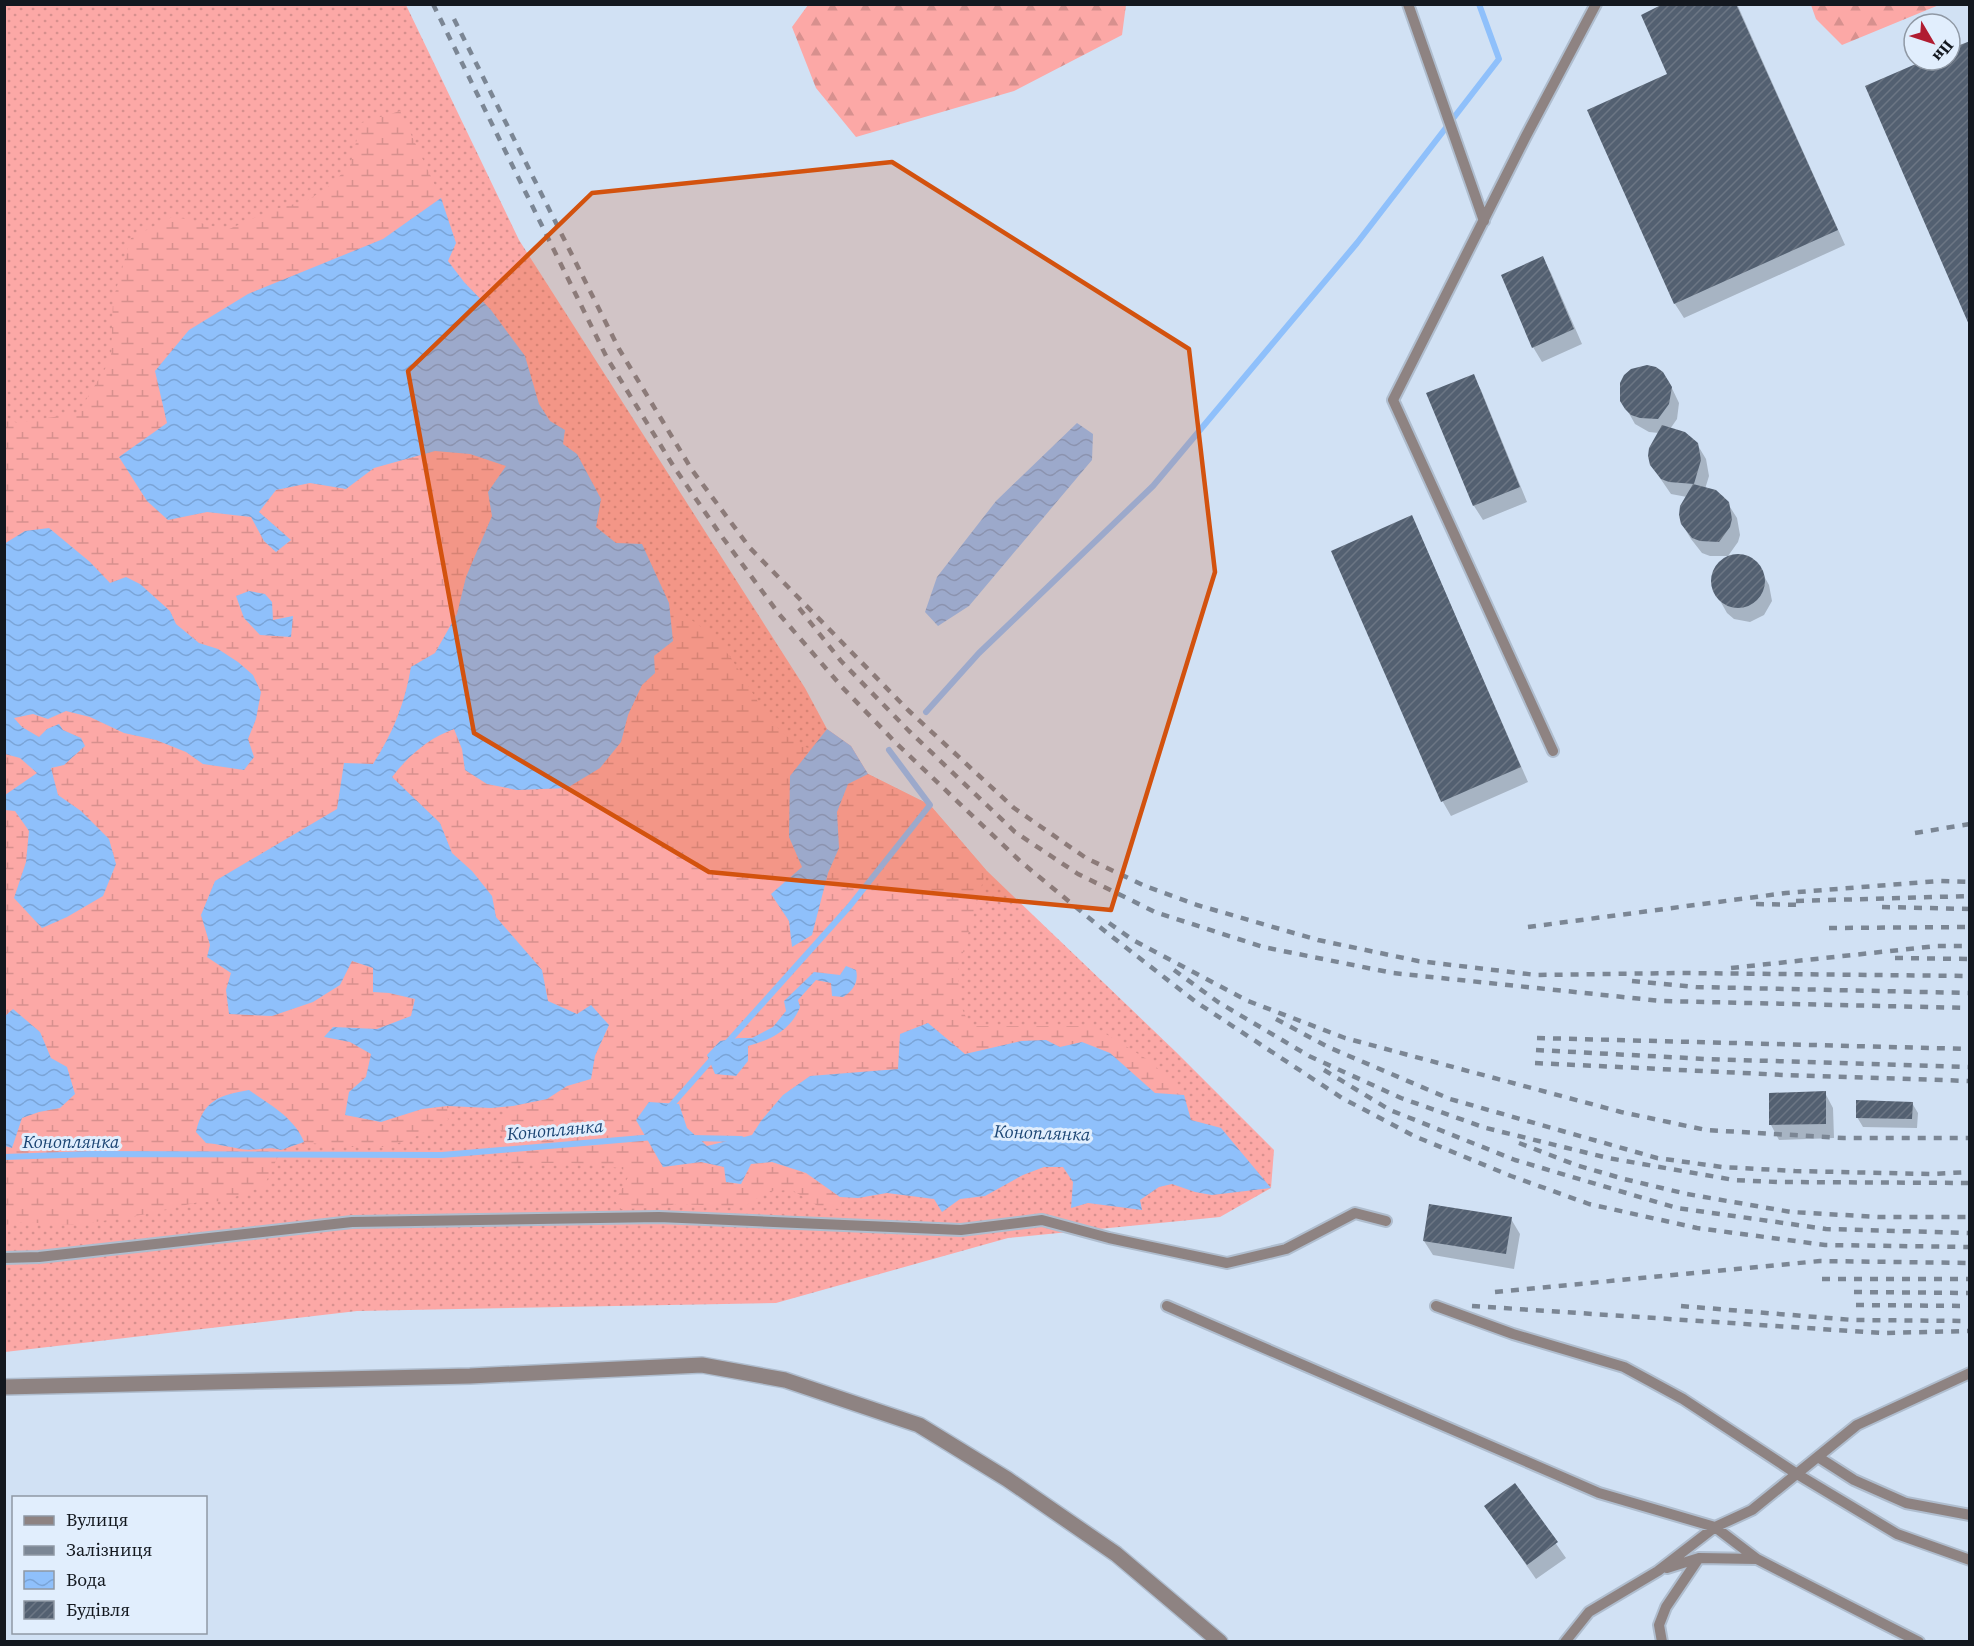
<svg xmlns="http://www.w3.org/2000/svg" width="1974" height="1646" viewBox="0 0 1974 1646" font-family="'Source Serif 4',serif">
  <style>
    .grass { fill: url(#grass-dots) }
    .forest { fill: url(#forest-firs) }
    .wetland { fill: url(#wetland-marsh) }
    .water { fill: url(#water-waves) }
    .shadow { fill: #0003 }
    .lines { fill: none; stroke-linecap: round; stroke-linejoin: round }
    .stream { stroke: #8fc0fb; stroke-width: 6 }
    .building { fill: url(#building-hatch) }
    .lane-casing { stroke: #afbdce; stroke-width: 14 }
    .street-casing { stroke: #afbdce; stroke-width: 18 }
    .lane { stroke: #8e8382; stroke-width: 10 }
    .street { stroke: #8e8382; stroke-width: 15 }
    .rail { stroke: #7b8694; stroke-width: 4.5; stroke-dasharray: 8 8; stroke-linecap: butt }
    .marked { fill: #d3520e; fill-opacity: 0.2; stroke: #d3520e; stroke-width: 4.5; stroke-linejoin: round }
    .labels { text-anchor: middle; stroke-width: 6; stroke-linejoin: round; paint-order: stroke }
    .water-label { font-size: 18px; font-style: italic; fill: #1a4473; stroke: #e1eefd }
  </style>
  <defs>
    <pattern id="grass-dots" width="8" height="8" patternUnits="userSpaceOnUse" patternTransform="scale(1.5)"><rect width="8" height="8" fill="#fca8a6"/><path d="M2 2h.1M6 6h.1" fill="none" stroke="#d7908e" stroke-width="1.8" stroke-linecap="round"/></pattern>
    <pattern id="forest-firs" width="22" height="20" patternUnits="userSpaceOnUse" patternTransform="scale(1.5)"><rect width="22" height="20" fill="#fca8a6"/><path d="M5 1l3.5 6h-7zM16 11l3.5 6h-7z" fill="#d7908e"/></pattern>
    <pattern id="wetland-marsh" width="20" height="14" patternUnits="userSpaceOnUse" patternTransform="scale(1.5)"><rect width="20" height="14" fill="#fca8a6"/><path d="M1 5h8M5 5V1M11 12h8M15 12V8" fill="none" stroke="#d7908e"/></pattern>
    <pattern id="water-waves" width="16" height="10" patternUnits="userSpaceOnUse" patternTransform="scale(1.5)"><rect width="16" height="10" fill="#8fc0fb"/><path d="M0 5q4-4 8 0t8 0" fill="none" stroke="#7aa4d7"/></pattern>
    <pattern id="building-hatch" width="6" height="6" patternUnits="userSpaceOnUse" patternTransform="scale(1.5)"><rect width="6" height="6" fill="#536071"/><path d="M-1 1l2-2M0 6l6-6M5 7l2-2" fill="none" stroke="#6c7684"/></pattern>
  </defs>
  <rect width="100%" height="100%" fill="#d1e1f4"/>
  <path class="grass" d="M4,5H406L519,240L805,688L827,729L851,746L868,774L930,805L986,870L1176,1052L1274,1150L1271,1188L1220,1217L1008,1238L776,1303L357,1311L5,1352Z"/>
  <path class="forest" d="M808,5V4L1126,5L1122,35L1014,91L856,137L816,88L792,27Z
    M1811,5V4L1939,5L1842,45L1816,19Z"/>
  <path class="wetland" d="M400,111L441,198L383,239L325,262L155,371L167,423L168,520L207,512L251,517L264,541L276,552L291,540L259,512L276,490L310,483L346,489L374,468L435,451L470,454L506,466L488,492L492,516L466,577L457,614L435,653L411,668C404,703 393,733 373,764L344,763L337,809L215,881L201,915L210,945L207,957L232,973L226,990L340,985L352,961L373,968V991L389,993L415,999L411,1015L377,1029L333,1028L325,1037L350,1042L372,1054L366,1077L349,1092L381,1122L422,1109L447,1106L448,1120C429,1130 410,1141 388,1146C371,1150 323,1145 304,1142L301,1135L249,1090L221,1095L199,1116L206,1143C218,1144 229,1147 241,1149C254,1152 268,1145 281,1150L264,1186L224,1201L199,1202L141,1215L76,1225L19,1222L5,1225V810L15,811L29,831L26,862L14,898L42,928L67,917L103,896L81,811L58,796L51,768L81,738L63,730L47,729L40,737L22,727L13,718L33,714L48,719L66,711L90,717L124,733L156,740L186,752L203,764L244,770L254,757L248,739L256,719L218,649L200,643L176,624L170,611L140,584L110,583L90,562L49,528L5,544L4,416L17,423L78,413L111,359L113,300L131,238L174,216L227,230L272,210L306,201L327,188L350,166L361,123Z
    M669,603C685,616 705,628 719,643C751,678 763,734 811,749L790,776L789,837L802,867L771,894L789,921L792,947L821,901L828,873L839,848L837,812L848,784L868,774L930,805L986,870L958,970L960,1004L970,1026H1093L1153,1063L1167,1080L1184,1095L1155,1093L1082,1042L1060,1047L1046,1040L1021,1041L965,1054L927,1023L900,1034L898,1069L810,1076L761,1121L752,1135L707,1146L687,1128L657,1154L663,1167L701,1162L724,1167L726,1182C734,1176 741,1169 749,1165C777,1151 818,1181 840,1197L842,1209L821,1208L792,1190L768,1191L744,1207L678,1204L651,1208L621,1209L615,1201L631,1172C600,1160 543,1163 509,1164L505,1140L498,1125L513,1106L547,1099L567,1086L591,1079L595,1056L609,1025L577,1014L548,1001L542,970L496,917L492,896L472,871L452,853L440,823L392,777C409,755 429,739 454,729L462,749L465,770L487,784L517,790H539L621,742C628,716 635,692 655,673L653,656L673,641Z
    M5,754L20,758L37,773L5,795Z"/>
  <path class="water" d="M441,198L456,243L448,261L464,282L491,310L525,356L539,404L550,421L565,430L563,444L577,454L601,499L596,527L616,543L642,544L669,603L673,641L654,656L655,673L642,685L628,715L621,742L600,768L567,788L517,790L487,784L465,770L462,749L454,729C429,738 409,755 392,777L440,823L452,853L472,871L492,896L496,917L542,970L548,1001L577,1014L591,1005L609,1025L595,1056L591,1079L567,1086L547,1099L513,1106L491,1108L447,1106L422,1109L381,1122L345,1115L349,1092L366,1077L371,1054L350,1042L324,1037L333,1027L377,1029L411,1016L415,999L389,993L373,992V968L352,961L340,985L313,1002L272,1016L229,1014L226,990L231,973L207,957L210,945L201,915L215,881L337,809L344,763L373,764C393,733 405,703 411,667L435,653L457,614L466,577L492,516L488,492L506,466L470,454L435,451L374,468L346,489L310,483L276,490L259,512L291,540L276,552L264,541L251,517L207,512L168,520L147,501L119,457L167,423L155,371L189,330L248,294L383,239Z
    M1077,423L1093,434L1092,460L969,606L938,626L925,612L937,577L996,501Z
    M49,528L90,562L110,583L126,577L140,584L170,611L176,624L199,643L218,649L238,662L253,675L261,692L256,719L248,739L254,757L244,770L203,764L186,752L156,740L124,733L90,717L66,711L48,719L33,714L14,718L22,727L39,737L47,729L59,724L63,730L81,738L85,746L64,765L51,768L58,795L81,811L109,839L116,864L103,896L67,917L42,928L14,898L26,862L29,831L15,811L5,810V795L37,773L20,758L5,754L4,544L25,531Z
    M249,591L265,594L272,602L273,620L293,616L291,637L260,635L244,618L236,596Z
    M827,729L851,746L868,774L848,784L837,812L839,848L828,873L812,935L792,947L789,921L771,894L802,867L789,837L790,776Z
    M846,966L856,970C859,982 853,991 843,997L832,996L831,983L816,980L798,1000L800,1007C791,1030 771,1040 748,1046V1061L736,1076L715,1074L707,1055L720,1041L739,1038H752L773,1027L786,1011L784,1001L814,972L840,975Z
    M13,1009L40,1032L51,1058L67,1067L75,1094L60,1108L39,1112L22,1118L12,1148L5,1146L4,1017Z
    M928,1023L965,1054L1021,1041L1046,1040L1060,1047L1082,1042L1110,1053L1155,1093L1184,1095L1191,1120L1221,1128L1271,1188L1212,1195L1195,1192L1172,1184L1159,1187L1140,1200L1142,1210L1088,1203L1071,1208L1073,1182L1063,1167H1044L1023,1175L985,1196L960,1199L942,1212L934,1199L887,1193L858,1198L840,1197L806,1173L772,1162L751,1164L741,1184L726,1182L724,1167L701,1162L663,1167L636,1120L649,1102L679,1104L687,1128L707,1146L752,1135L761,1121L783,1095L810,1076L898,1069L900,1034Z
    M249,1090C269,1104 295,1118 304,1142L281,1150C268,1145 254,1152 241,1149C229,1147 218,1144 206,1143L196,1132C203,1100 220,1095 249,1090Z"/>
  <path class="shadow" d="M1667,4H1737L1845,245L1684,318L1675,304L1589,111L1669,74Z
    M1543,258L1551,273L1582,344L1542,362L1533,347Z
    M1473,376L1481,390L1527,502L1483,520L1474,506L1428,394Z
    M1668,380L1679,403L1677,419L1670,429L1685,433L1697,444L1706,459L1709,476L1705,489L1716,492L1723,496L1737,518L1740,535L1738,542L1728,556H1710L1702,553L1691,539L1682,524L1687,497L1671,494L1651,465L1659,433L1649,432L1635,424L1622,401Z
    M1411,517L1419,532L1528,782L1451,816L1443,802L1333,551Z
    M1740,556L1748,558L1760,569L1769,585L1772,601L1764,615L1750,622L1734,619L1727,613L1714,590L1712,582L1718,566L1727,557Z
    M1825,1093L1833,1108L1834,1138L1779,1140L1771,1125Z
    M1912,1103L1918,1113L1917,1128L1863,1127L1857,1117Z
    M1511,1219L1520,1234L1514,1269L1433,1255L1424,1241Z
    M1515,1485L1566,1558L1536,1579L1486,1507Z"/>
  <g class="lines">
    <path class="stream" d="M926,712L979,653L1153,486L1357,243L1499,59L1479,4
      M726,1044L849,907L930,805L889,750
      M668,1109L713,1058
      M691,1138L741,1139
      M4,1157L92,1154L442,1155L654,1137"/>
  </g>
  <path class="building" d="M1663,4H1736L1838,230L1674,304L1587,110L1667,74L1641,15Z
    M1970,41V327L1865,86L1925,60H1950V49Z
    M1543,256L1574,329L1532,348L1501,275Z
    M1647,365L1656,367L1663,372L1672,387L1669,404L1658,419L1640,418L1631,415L1625,409L1620,401V383L1624,375L1631,369Z
    M1474,374L1520,487L1473,506L1426,393Z
    M1662,425L1685,432L1698,443L1701,460L1694,484L1669,482L1661,479L1650,465L1648,456L1649,448Z
    M1693,484L1716,490L1729,502L1732,519L1730,527L1719,542L1700,541L1692,538L1681,524L1679,515L1680,506Z
    M1412,515L1521,767L1441,802L1331,551Z
    M1711 581a27 27 0 1 1 54 0a27 27 0 1 1-54 0Z
    M1826,1091V1124L1769,1125V1093Z
    M1856,1100L1913,1102L1912,1119L1856,1118Z
    M1429,1204L1512,1217L1506,1254L1423,1241Z
    M1515,1483L1558,1542L1527,1565L1484,1506Z"/>
  <g class="lines">
    <defs>
      <path id="lane" d="M1408,4L1484,221
        M1553,751L1393,400L1526,136L1596,4
        M4,1258L39,1257L352,1222L659,1217L961,1230L1042,1220L1109,1238L1227,1263L1286,1249L1355,1213L1386,1221
        M1167,1306L1599,1493L1715,1527L1757,1559
        M1436,1306L1513,1334L1624,1367L1683,1399L1797,1474L1897,1534L1970,1560
        M1818,1457L1854,1480L1906,1503L1970,1515
        M1667,1568L1699,1558L1757,1559L1919,1642
        M1565,1642L1589,1612L1658,1571L1715,1527L1752,1510L1857,1425L1970,1373
        M1662,1642L1659,1625L1666,1607L1699,1558"/>
      <path id="street" d="M4,1387L470,1376L702,1365L785,1380L919,1425L1007,1479L1116,1554L1220,1642"/>
    </defs>
    <use href="#lane" class="lane-casing"/>
    <use href="#street" class="street-casing"/>
    <use href="#lane" class="lane"/>
    <use href="#street" class="street"/>
    <path class="rail" d="M433,4L607,358L674,467L720,534L779,614L842,687L896,743L1020,861L1106,932L1196,1002L1342,1098L1414,1136L1511,1176L1589,1204L1697,1228L1825,1245L1970,1247
      M454,19L619,349L692,470L750,548L908,710L1014,808L1086,858L1145,886L1197,905L1318,940L1418,961L1536,975L1679,973L1970,976
      M799,608L841,661L909,731L1015,832L1078,874L1155,912L1263,947L1393,973L1661,1001L1970,1008
      M1915,833L1970,824
      M1796,901L1970,896
      M1756,904L1804,905
      M1882,907L1970,909
      M1109,923L1133,940L1248,1001L1345,1038L1621,1112L1706,1130L1844,1138H1970
      M1528,927L1786,893L1939,881L1970,882
      M1829,928L1970,927
      M1895,958L1970,959
      M1731,968L1937,946H1970
      M1174,970L1218,1002L1309,1056L1401,1098L1486,1128L1608,1158L1734,1180L1777,1182L1970,1183
      M1632,981L1696,987L1970,993
      M1276,1019L1328,1047L1450,1099L1657,1158L1722,1167L1795,1171L1930,1174L1970,1172
      M1537,1038L1970,1049
      M1536,1050L1706,1059L1970,1067
      M1535,1063L1785,1075L1970,1081
      M1324,1070L1390,1110L1515,1160L1677,1208L1826,1229L1970,1233
      M1519,1143L1576,1165L1624,1179L1687,1194L1791,1212L1879,1217H1970
      M1822,1279H1970
      M1495,1292L1820,1261L1970,1263
      M1854,1292L1970,1293
      M1856,1305L1970,1306
      M1472,1306L1882,1333L1970,1331
      M1681,1306L1853,1320L1970,1321"/>
  </g>
  <path class="marked" d="M892,162L1189,349L1215,572L1111,910L709,872L474,733L408,371L592,193Z"/>
  <g class="labels">
    <g class="water-label">
      <text transform="translate(555 1130) rotate(-5)" y="6">Коноплянка</text>
      <text transform="translate(1042 1133) rotate(2)" y="6">Коноплянка</text>
      <text x="71" y="1148">Коноплянка</text>
    </g>
  </g>
  <rect width="1974" height="1646" fill="none" stroke="#13181f" stroke-width="12"/>
  <rect x="12" y="1496" width="195" height="138" fill="#e1eefd" stroke="#8f98a4" stroke-width="1.5"/>
  <rect x="24" y="1516" width="30" height="9" fill="#8e8382" stroke="#8f98a4" stroke-width="1.5"/>
  <text x="66" y="1526" font-size="18" fill="#13181f">Вулиця</text>
  <rect x="24" y="1546" width="30" height="9" fill="#7b8694" stroke="#8f98a4" stroke-width="1.5"/>
  <text x="66" y="1556" font-size="18" fill="#13181f">Залізниця</text>
  <rect x="24" y="1571" width="30" height="18" fill="url(#water-waves)" stroke="#8f98a4" stroke-width="1.5"/>
  <text x="66" y="1586" font-size="18" fill="#13181f">Вода</text>
  <rect x="24" y="1601" width="30" height="18" fill="url(#building-hatch)" stroke="#8f98a4" stroke-width="1.5"/>
  <text x="66" y="1616" font-size="18" fill="#13181f">Будівля</text>
  <g transform="translate(1932 42) rotate(129)"><circle r="28" fill="#e1eefd" stroke="#8f98a4" stroke-width="1.5"/>
  <path d="M0-4.5L10 22L0 15L-10 22Z" fill="#b01c31"/>
  <text y="-9" font-size="16" font-weight="bold" text-anchor="middle" fill="#13181f">Пн</text>
  </g>
</svg>
